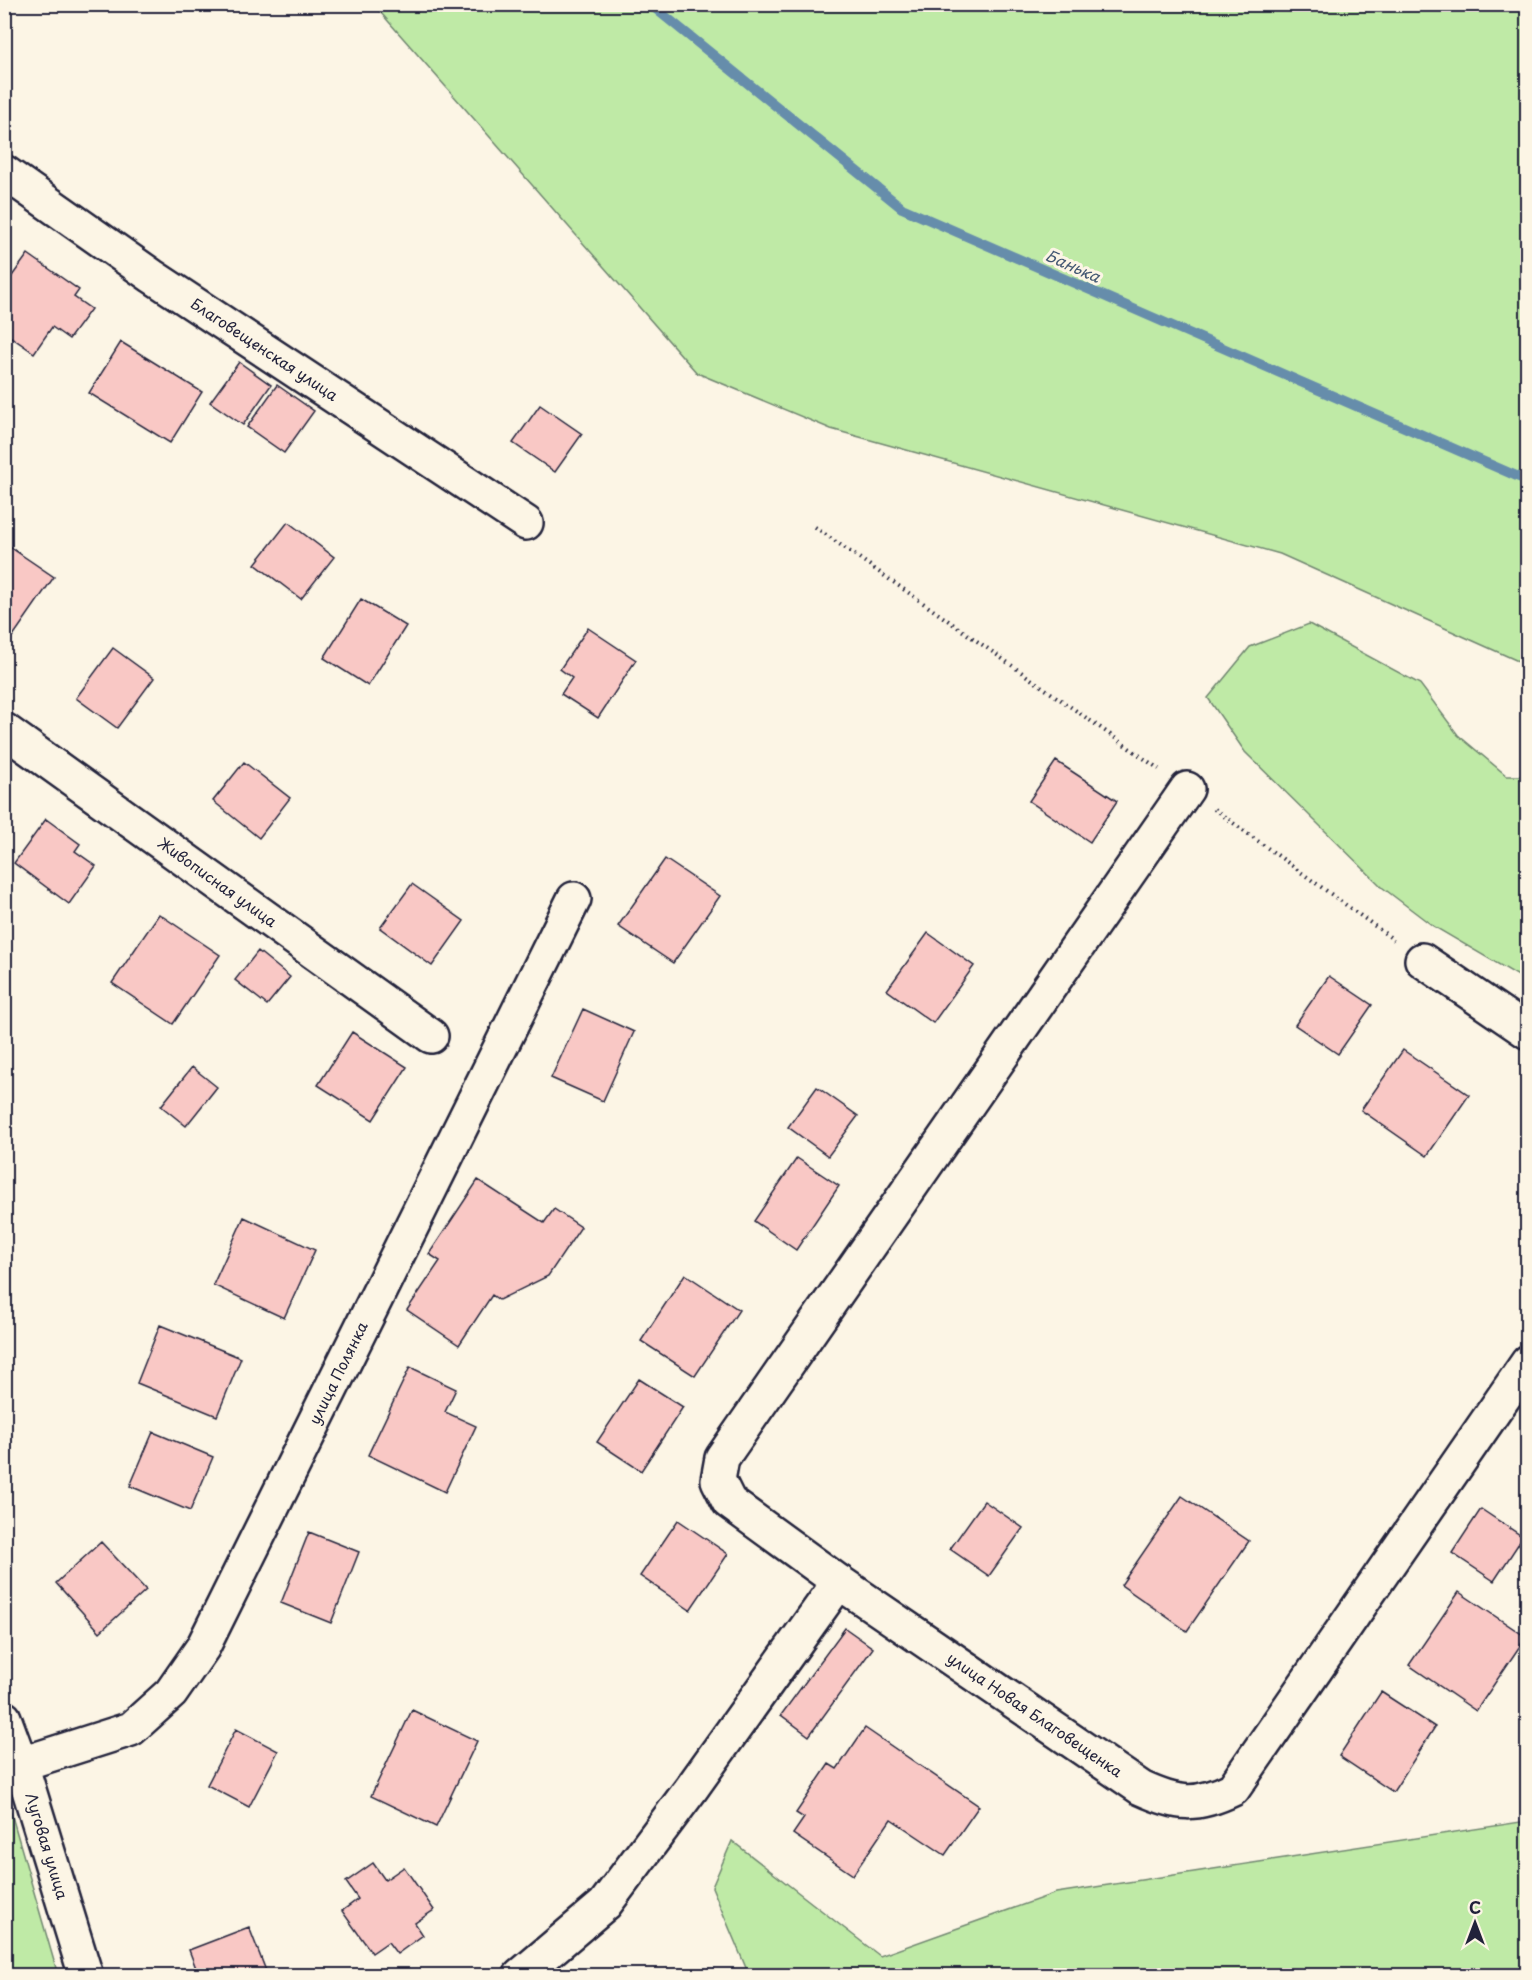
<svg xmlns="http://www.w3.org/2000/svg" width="1532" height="1980" viewBox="0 0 1532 1980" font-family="'Playpen Sans',sans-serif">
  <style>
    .green { fill: #bfeaa6; stroke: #708670; stroke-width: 1.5 }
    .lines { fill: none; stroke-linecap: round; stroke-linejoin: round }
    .stream { stroke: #668dab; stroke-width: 10 }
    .building { fill: #f9c8c5; stroke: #22223b; stroke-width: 1.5 }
    .street-casing { stroke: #22223b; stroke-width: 38 }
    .path { stroke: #22223b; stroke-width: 4; stroke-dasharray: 1.5 4.5; stroke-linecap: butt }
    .street { stroke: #fcf5e5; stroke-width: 33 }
    .labels { text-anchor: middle; stroke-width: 6; stroke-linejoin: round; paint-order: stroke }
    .street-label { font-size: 15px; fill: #22223b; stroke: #fcf5e5 }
    .water-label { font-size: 16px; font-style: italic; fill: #445873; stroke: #fcf5e5 }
  </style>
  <rect width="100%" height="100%" fill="#fcf5e5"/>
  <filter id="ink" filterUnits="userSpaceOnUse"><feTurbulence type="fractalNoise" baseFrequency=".0167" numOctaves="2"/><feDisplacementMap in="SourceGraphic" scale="12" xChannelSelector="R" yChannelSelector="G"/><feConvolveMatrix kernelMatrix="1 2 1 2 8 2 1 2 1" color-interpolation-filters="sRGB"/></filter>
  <g filter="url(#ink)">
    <path class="green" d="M374,5H1527V665L1280,554L831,429L697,373Z
      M1309,624L1420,684L1458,735L1507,776H1527V981L1433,926L1383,888L1245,752L1208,698L1250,647Z
      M4,1792H5L58,1975H5Z
      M1527,1821V1975H749L712,1887L732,1841L880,1956L1056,1893Z"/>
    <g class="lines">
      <path class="stream" d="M650,4L902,208L1528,481"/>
    </g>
    <path class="building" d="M28,254L79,290L74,297L91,309L69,339L52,327L34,353L4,332V287Z
      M121,342L202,392L170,443L89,393Z
      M239,362L271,385L243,425L210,402Z
      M277,385L314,411L284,453L247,427Z
      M540,405L582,434L555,472L513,443Z
      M288,522L334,557L301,599L255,564Z
      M4,543L54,577L13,636L4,630Z
      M361,599L406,626L368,686L324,658Z
      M588,628L636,660L598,718L561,694L572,678L560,669Z
      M113,648L154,678L117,728L76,698Z
      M1056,761L1117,801L1090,842L1029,801Z
      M244,762L290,798L259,838L213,801Z
      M46,819L80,844L75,851L96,866L69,904L14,863Z
      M665,859L720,896L673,963L618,926Z
      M412,884L464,921L432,966L380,928Z
      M159,914L220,955L173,1024L112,983Z
      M928,933L974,966L933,1023L887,990Z
      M258,951L290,977L267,1005L235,980Z
      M1329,976L1372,1005L1338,1054L1295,1025Z
      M583,1009L634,1032L603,1101L551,1078Z
      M352,1032L407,1067L373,1120L318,1085Z
      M1403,1050L1469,1095L1427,1156L1361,1110Z
      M192,1067L217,1087L186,1126L161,1106Z
      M817,1087L858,1116L828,1156L788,1127Z
      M797,1158L839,1186L796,1250L754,1221Z
      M478,1180L544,1223L554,1209L581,1227L548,1276L499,1300L492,1295L459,1345L407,1310L440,1261L429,1254Z
      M244,1217L315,1250L284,1318L213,1285Z
      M685,1274L739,1310L695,1376L641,1341Z
      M160,1325L241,1358L217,1416L137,1383Z
      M410,1367L456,1389L445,1412L476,1426L445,1492L368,1455Z
      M639,1379L683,1407L641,1471L597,1442Z
      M153,1432L213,1457L190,1511L130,1486Z
      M1182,1496L1249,1541L1187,1631L1121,1585Z
      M984,1501L1023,1528L989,1576L950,1549Z
      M1481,1509L1523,1537L1494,1581L1452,1553Z
      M678,1520L728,1554L690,1610L640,1576Z
      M309,1532L359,1552L331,1623L281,1603Z
      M101,1542L146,1590L100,1632L56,1583Z
      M1459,1592L1526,1637L1476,1711L1409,1665Z
      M845,1628L873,1648L809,1736L781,1715Z
      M1381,1692L1435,1727L1393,1792L1339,1756Z
      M412,1710L477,1741L436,1827L371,1796Z
      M865,1728L979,1806L945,1855L891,1819L853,1875L793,1834L804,1818L796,1813L829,1764L837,1769Z
      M236,1729L278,1751L249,1807L207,1785Z
      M373,1863L385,1880L404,1867L434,1910L415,1923L423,1935L397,1954L388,1942L372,1953L342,1911L358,1899L346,1882Z
      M249,1927L268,1976H199L189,1950Z"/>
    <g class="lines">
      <defs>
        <g id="street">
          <path id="s1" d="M4,172L152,276L526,523"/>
          <path id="s2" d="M4,730L431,1036"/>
          <path d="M1422,960L1528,1032"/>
          <path d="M839,1582L729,1502L718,1480L722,1458L1187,789"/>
          <path id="s3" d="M4,1718L21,1764L86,1976"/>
          <path id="s4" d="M21,1764L131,1729L171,1693L203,1647L574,899"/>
          <path id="s5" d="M520,1976L605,1904L691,1789L839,1582L1141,1788C1178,1805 1196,1807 1233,1789L1528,1362"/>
        </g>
      </defs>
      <use href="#street" class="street-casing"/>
      <path class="path" d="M815,527L1159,769
        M1214,809L1394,940"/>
      <use href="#street" class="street"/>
    </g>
  </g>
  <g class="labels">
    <g class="street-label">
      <text dy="5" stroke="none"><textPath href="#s1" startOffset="315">Благовещенская улица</textPath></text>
      <text dy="5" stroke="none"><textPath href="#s2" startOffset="262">Живописная улица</textPath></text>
      <text dy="5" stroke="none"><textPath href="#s4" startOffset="531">улица Полянка</textPath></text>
      <text dy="5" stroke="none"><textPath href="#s5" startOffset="746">улица Новая Благовещенка</textPath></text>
      <text dy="5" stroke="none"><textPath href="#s3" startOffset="135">Луговая улица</textPath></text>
    </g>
    <g class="water-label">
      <text transform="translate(1073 266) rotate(24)" y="6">Банька</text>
    </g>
  </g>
  <rect width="1532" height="1980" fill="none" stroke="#fcf5e5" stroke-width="24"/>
  <rect x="12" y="12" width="1508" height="1956" fill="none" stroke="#22223b" stroke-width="2" filter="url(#ink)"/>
  <g transform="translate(1475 1923)" stroke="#fcf5e5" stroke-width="4.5" paint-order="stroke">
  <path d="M0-4.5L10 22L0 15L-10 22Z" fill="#22223b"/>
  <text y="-9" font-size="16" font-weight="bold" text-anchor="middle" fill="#22223b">С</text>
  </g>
</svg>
